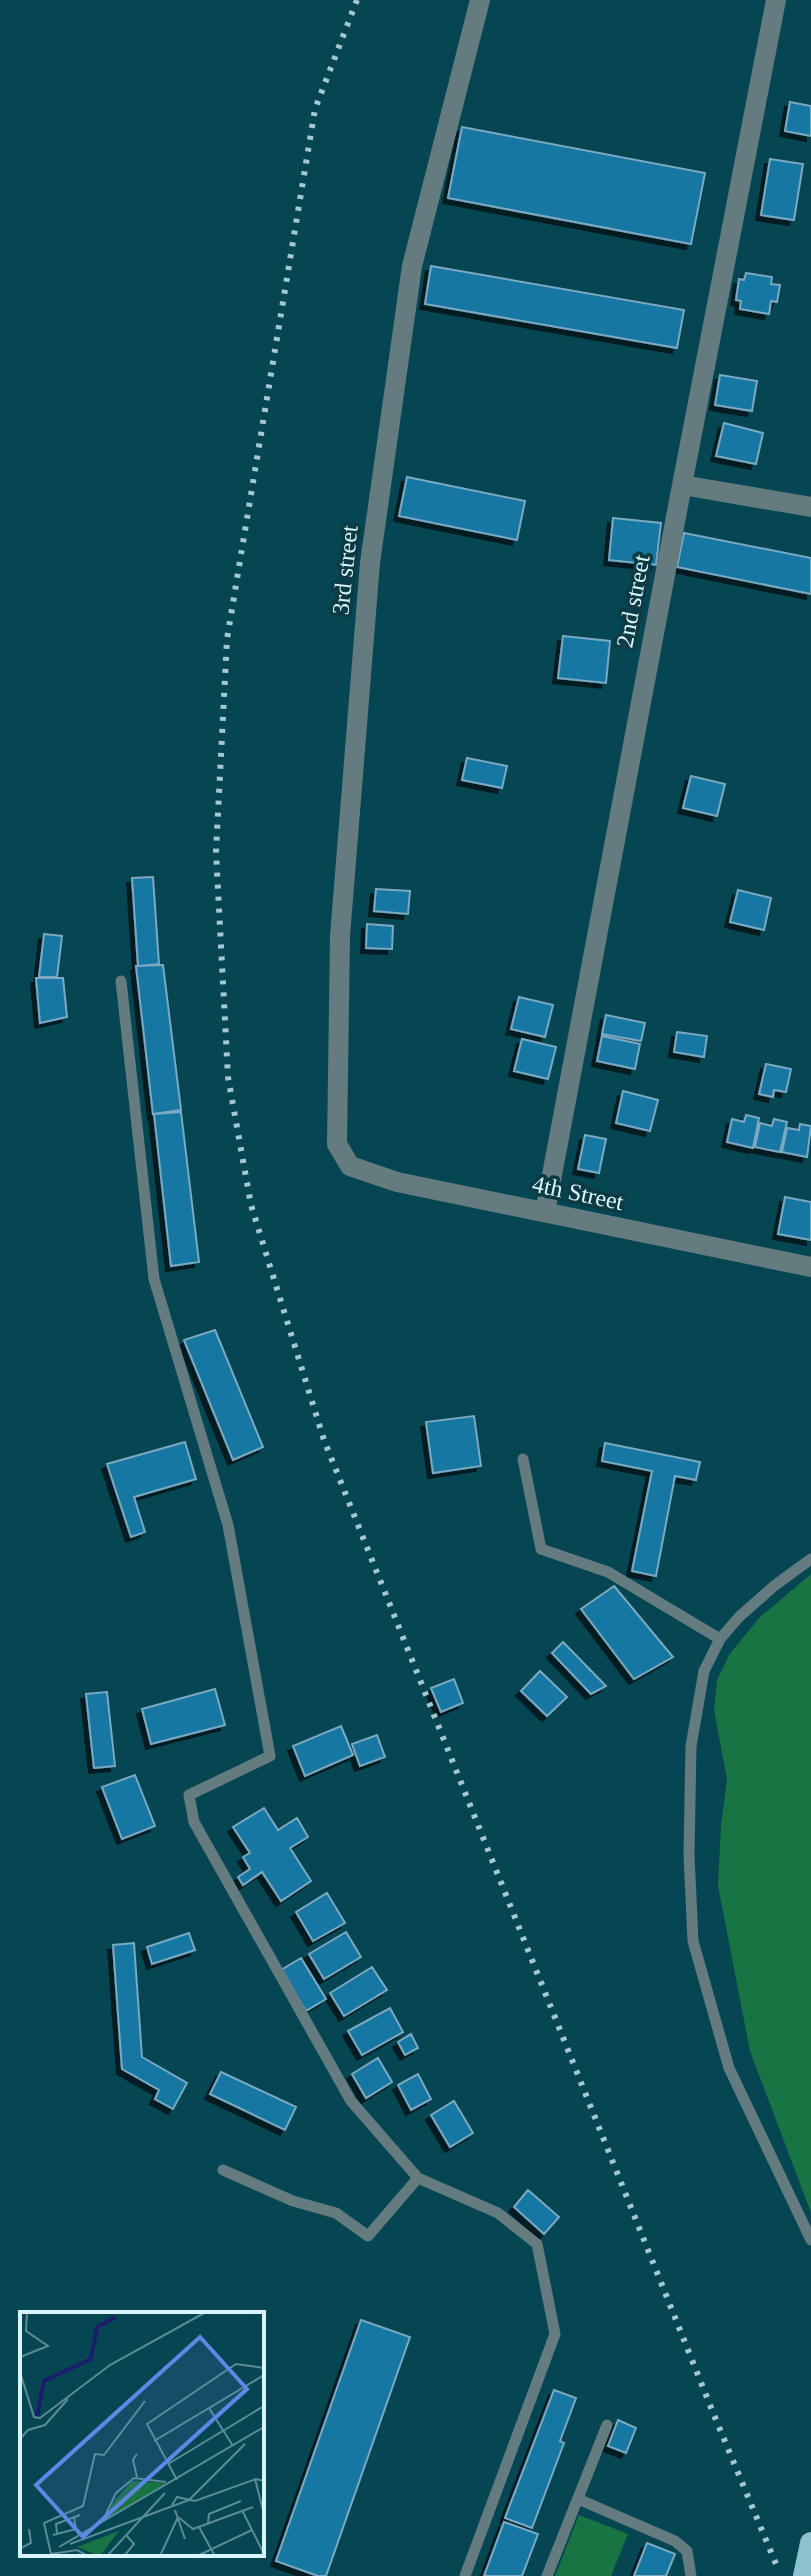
<svg xmlns="http://www.w3.org/2000/svg" width="811" height="2576" viewBox="0 0 811 2576" font-family="Georgia,serif">
  <style>
    .green { fill: #197443 }
    .building { fill: #1577a2; stroke: #7ba8c2; stroke-width: 2; filter: url(#shadow) }
    .lines { fill: none; stroke-linecap: round; stroke-linejoin: round }
    .service { stroke: #647b80; stroke-width: 11 }
    .minor { stroke: #647b80; stroke-width: 20 }
    .trunk { stroke: #8cc1ce; stroke-width: 22 }
    .rail { stroke: #a2c8d0; stroke-width: 6; stroke-dasharray: 4 8; stroke-linecap: butt }
    .labels { text-anchor: middle; stroke-width: 7; stroke-linejoin: round; paint-order: stroke }
    .street-label { font-size: 24px; fill: #d9f5fc; stroke: #0d3a43 }
    .inset-river { fill: none; stroke: #1d1d6d; stroke-width: 4 }
    .inset-road { fill: none; stroke: #5a8c96; stroke-width: 2 }
    .view { fill: #5f88e5; fill-opacity: 0.15; stroke: #5f88e5; stroke-width: 4 }
    .inset-edge { fill: none; stroke: #d9f5fc; stroke-width: 4 }
  </style>
  <defs>
    <filter id="shadow"><feDropShadow dx="-5" dy="5" stdDeviation="0" flood-color="#0009"/></filter>
  </defs>
  <rect width="100%" height="100%" fill="#054652"/>
  <path class="green" d="M811,1574V2213L750,2051L718,1886L721,1826L727,1779L714,1710L717,1680L729,1655L759,1618Z
    M579,2515L628,2534L611,2576H555Z"/>
  <path class="building" d="M790,102L811,106V136L785,131Z
    M462,127L705,173L691,244L448,198Z
    M770,159L803,164L794,220L761,215Z
    M431,266L684,310L677,348L425,304Z
    M746,273L772,277L771,284L780,285L777,302L771,301L769,314L740,309L741,301L736,300L739,279L744,280Z
    M720,375L757,381L752,411L715,405Z
    M724,423L763,433L756,464L716,456Z
    M407,477L525,501L517,540L399,516Z
    M613,518L661,523L656,565L609,560Z
    M684,533L811,558V594L677,567Z
    M563,636L610,641L606,683L558,678Z
    M467,758L507,766L502,788L462,780Z
    M691,776L725,784L717,816L683,808Z
    M153,877L159,964L138,966L132,878Z
    M376,889L410,891L408,914L374,911Z
    M738,890L771,898L764,930L730,922Z
    M367,924L393,926L392,949L366,948Z
    M44,934L62,936L57,977H39Z
    M163,965L181,1110L153,1114L136,966Z
    M36,978H63L67,1017L40,1023Z
    M519,997L553,1005L545,1037L511,1029Z
    M606,1015L645,1023L641,1041L602,1034Z
    M677,1032L707,1036L704,1057L674,1052Z
    M602,1036L640,1044L635,1069L597,1061Z
    M522,1039L556,1047L548,1079L514,1071Z
    M766,1064L791,1069L786,1092L774,1090L773,1097L759,1094Z
    M623,1091L658,1100L650,1131L616,1123Z
    M181,1112L199,1262L171,1266L154,1114Z
    M746,1115L759,1118L753,1148L727,1142L732,1119L744,1122Z
    M774,1119L787,1122L780,1152L755,1147L760,1123L772,1126Z
    M800,1124L811,1126L807,1157L782,1152L787,1128L799,1130Z
    M585,1135L606,1139L599,1173L578,1169Z
    M785,1197L811,1202V1240L778,1234Z
    M215,1330L263,1447L233,1460L184,1340Z
    M474,1416L481,1466L433,1473L426,1422Z
    M185,1442L196,1479L134,1497L145,1532L131,1537L107,1464Z
    M605,1443L700,1462L696,1480L675,1476L656,1576L632,1571L652,1471L602,1461Z
    M614,1586L673,1657L634,1679L581,1609Z
    M563,1642L606,1686L591,1694L552,1653Z
    M540,1671L567,1697L547,1716L521,1691Z
    M454,1679L463,1703L441,1712L431,1688Z
    M215,1689L225,1725L151,1744L142,1709Z
    M107,1692L115,1766L94,1768L86,1694Z
    M341,1726L353,1755L305,1776L293,1746Z
    M377,1735L385,1757L360,1766L352,1744Z
    M135,1775L155,1826L122,1839L102,1787Z
    M264,1808L278,1830L297,1818L308,1837L290,1848L311,1881L281,1901L262,1872L243,1885L238,1877L250,1869L243,1857L250,1853L233,1827Z
    M327,1893L345,1923L313,1941L296,1912Z
    M346,1932L361,1957L324,1979L309,1954Z
    M189,1933L195,1950L152,1964L147,1947Z
    M134,1943L142,2057L187,2083L173,2109L155,2099L159,2090L122,2069L113,1945Z
    M301,1958L326,1999L306,2011L281,1970Z
    M372,1967L387,1990L344,2016L330,1993Z
    M390,2008L403,2032L362,2055L348,2031Z
    M411,2034L418,2048L405,2055L398,2042Z
    M378,2058L392,2082L366,2098L352,2074Z
    M221,2072L296,2107L285,2130L210,2094Z
    M418,2074L431,2099L411,2110L398,2085Z
    M454,2101L473,2133L450,2147L431,2115Z
    M528,2190L559,2217L544,2234L514,2207Z
    M361,2320L410,2337L326,2576H318L276,2561Z
    M554,2390L576,2398L560,2441L564,2443L532,2528L505,2518Z
    M618,2420L636,2428L626,2453L608,2446Z
    M504,2522L538,2534L522,2576H484Z
    M647,2543L675,2554L666,2576H634Z"/>
  <g class="lines">
    <path class="service" d="M121,981L154,1279L228,1525L270,1756L189,1795L194,1822L351,2101L418,2178L498,2213L537,2244L555,2334L465,2576
      M523,1459L541,1549L608,1572L720,1639
      M811,1559L774,1586L739,1617L720,1639L704,1671L691,1746L689,1855L693,1941L729,2068L811,2240
      M223,2170L293,2201L336,2213L368,2236L418,2178
      M578,2499L675,2541L687,2551L691,2576
      M547,2576L607,2425"/>
    <path class="minor" d="M480,0L412,266L370,563L340,936L337,1144L350,1166L397,1182L811,1267
      M682,485L811,507
      M545,1212L682,485L776,0"/>
    <path class="trunk" d="M804,2576L811,2543"/>
    <path class="rail" d="M357,0L315,109L227,639L216,852L228,1077L251,1205L324,1440L714,2415L776,2564"/>
  </g>
  <g class="labels">
    <g class="street-label">
      <text transform="translate(345 570) rotate(-84)" y="8">3rd street</text>
      <text transform="translate(633 601) rotate(-79)" y="8">2nd street</text>
      <text transform="translate(578 1193) rotate(12)" y="8">4th Street</text>
    </g>
  </g>
  <g transform="translate(20 2312)">
    <rect width="244" height="244" fill="#054652"/>
    <path d="M112,169L146,171L84,209L93,191ZM99,219L80,244L57,235Z" fill="#197443"/>
    <path class="inset-river" d="M17,105L24,69L71,47L77,15L96,5"/>
    <path class="inset-road" d="M0,45L28,34L6,19L7,0M0,60L14,105L20,106L90,53L186,0M189,96L213,134M0,127L8,118L25,113L48,87M134,129L244,63M148,152L244,94M117,165L113,148L117,142M235,167L244,202M157,168L127,112L216,52L244,56M169,188L225,132M152,193L157,185L175,189L236,167L244,169M155,198L165,227M222,198L244,242M158,205L173,217L233,195M84,206L96,181L114,166L146,170M188,211L189,202L221,189M179,215L195,244M37,221L36,212L60,203M33,223L56,217L54,205M50,232L169,188M39,235L244,115M1,236L11,231L9,217M31,242L24,211L63,194L75,142L84,143L125,89M31,242L57,238L68,244M87,244L145,181M104,244L114,232L107,224M140,244L158,205M177,244L232,218"/>
    <path class="view" d="M180,25L227,77L63,225L16,173Z"/>
    <rect width="244" height="244" class="inset-edge"/>
  </g>
</svg>
